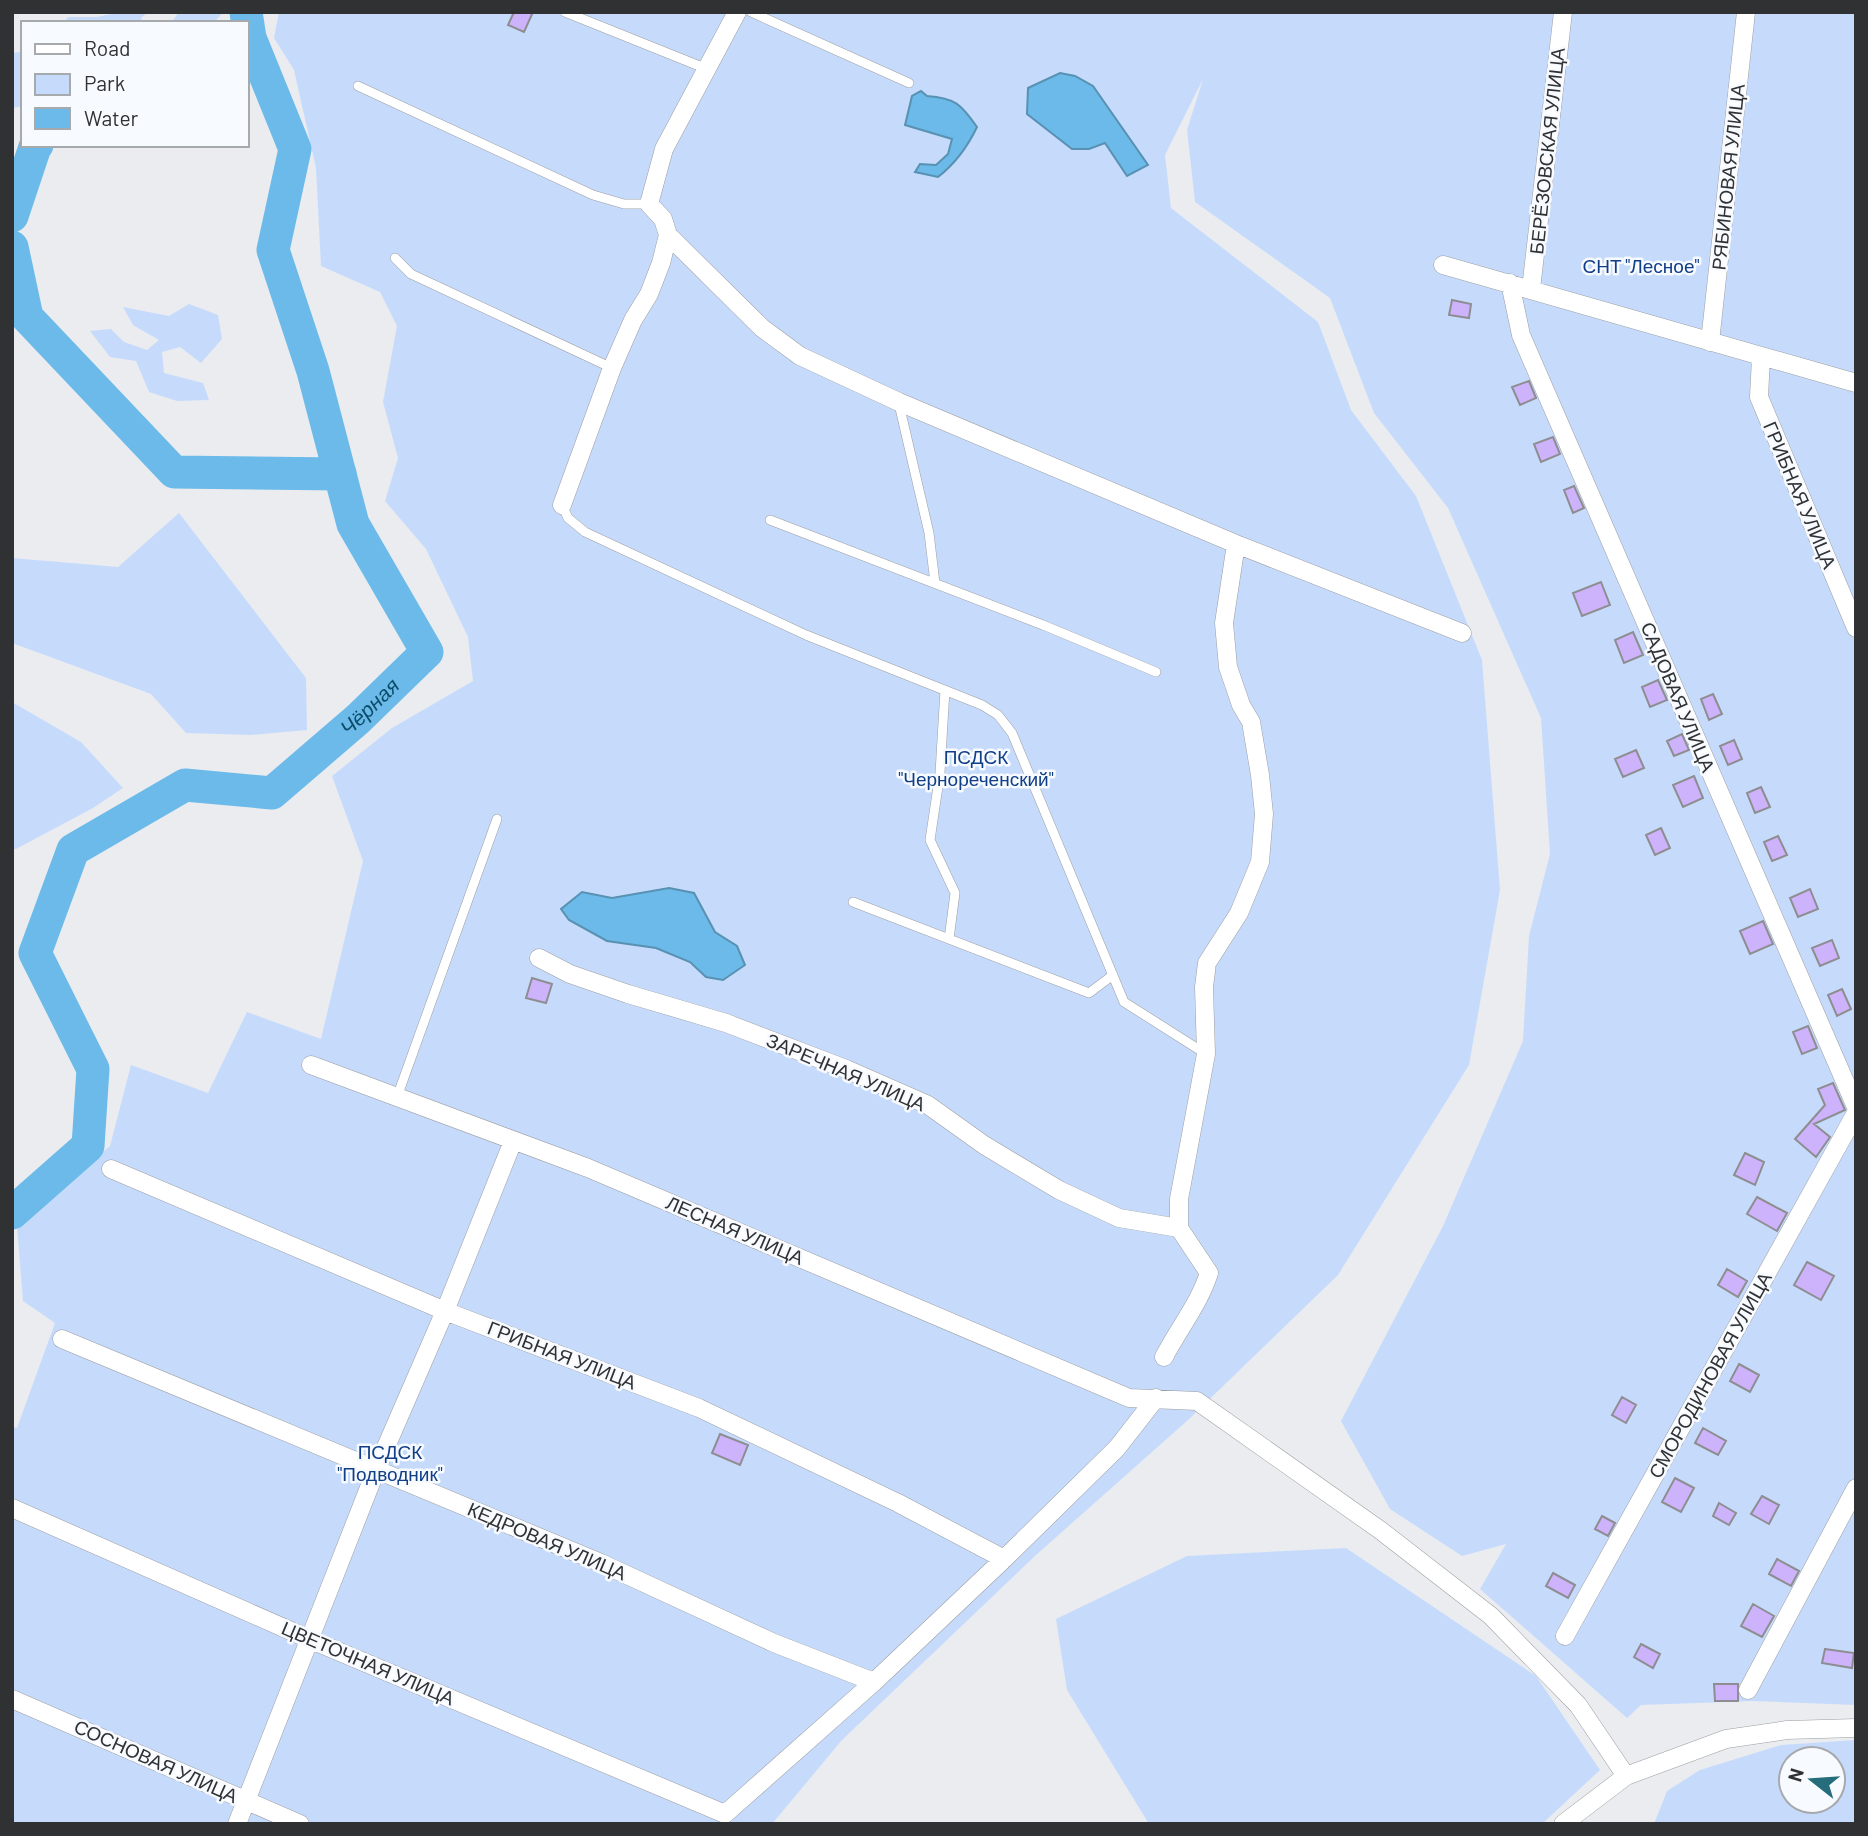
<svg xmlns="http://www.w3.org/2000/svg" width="1868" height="1836" viewBox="0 0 1868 1836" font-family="Barlow,sans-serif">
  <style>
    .green { fill: #c6dbfc; fill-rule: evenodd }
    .water { fill: #6bbae9; stroke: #5991b2; stroke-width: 2 }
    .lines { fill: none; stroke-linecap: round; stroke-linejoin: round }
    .river { stroke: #6bbae9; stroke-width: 33 }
    .building { fill: #cdb3fb; stroke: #8e8d91; stroke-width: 2 }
    .lane-casing { stroke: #9c9ea2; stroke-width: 10 }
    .street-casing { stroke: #9c9ea2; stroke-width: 19 }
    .lane { stroke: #fff; stroke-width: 9 }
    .street { stroke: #fff; stroke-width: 18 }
    .labels { text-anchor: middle; stroke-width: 5; stroke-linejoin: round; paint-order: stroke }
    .street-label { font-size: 19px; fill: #303133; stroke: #f7fafe }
    .park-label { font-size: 19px; fill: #103e87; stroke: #f7fafe }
    .water-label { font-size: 21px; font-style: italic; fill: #0d4d6c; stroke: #f7fafe }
  </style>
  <rect width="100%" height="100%" fill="#eaecf0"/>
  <path class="green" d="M121,12H148L141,18L142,23H63L68,17H97Z
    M179,12H223L214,23H171Z
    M279,12H1856V1705L1753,1701L1641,1705L1627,1718L1480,1589L1506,1544L1462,1556L1390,1509L1341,1421L1443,1226L1523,1041L1529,936L1550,854L1541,718L1448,508L1374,413L1330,298L1195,202L1187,130L1203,79L1165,155L1171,208L1318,322L1351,410L1416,496L1482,660L1500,890L1469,1065L1338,1275L1188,1420L1036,1555L842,1740L772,1824H12V1427L17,1428L55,1323L23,1301L17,1226L110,1146L131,1065L208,1093L247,1012L321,1039L363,861L332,776L392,728L473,681L468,637L426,549L385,501L398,458L383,402L397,326L380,292L321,266L316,168L294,70L274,38Z
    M20,52L23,54V106L12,108V53Z
    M189,304L218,315L222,339L201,363L180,347L162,352L164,373L203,383L209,400L177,401L149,392L136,361L110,357L90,331L111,329L124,342L147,350L159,340L133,325L123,307L169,316Z
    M179,513L306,678L307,730L251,735L186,733L151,694L12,643V558L118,567Z
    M12,702L81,742L123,788L93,808L16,849H12Z
    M1346,1548L1536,1676L1600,1770L1542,1824H1149L1067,1690L1056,1619L1187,1556Z
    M1856,1740V1824H1654L1667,1791L1700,1770L1781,1745ZM1791,1759H1833V1801H1791Z"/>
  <path class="water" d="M1060,73L1075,76L1093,86L1148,165L1127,176L1105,143L1089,149H1072L1027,114L1028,88Z
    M921,91L927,96C955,98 961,104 977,127C967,148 956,163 938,177L915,172L920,164L936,165L948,154L952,139L905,125L912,96Z
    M669,888L694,893L715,932L737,946L745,965L723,980L706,977L690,962L656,948L607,941L569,920L561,909L582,892L612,898Z"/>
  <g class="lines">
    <g class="river">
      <path d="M12,216L35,147L37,145"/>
      <path d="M12,247L27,317L174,472L340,474"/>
      <path id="s1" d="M12,1213L88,1146L93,1069L35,953L73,850L185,785L272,793L358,719L427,652L353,524L313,371L273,250L295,149L250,38L246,12"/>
    </g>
  </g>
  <path class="building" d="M514,12H533L524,32L508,25Z
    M1452,300L1471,304L1469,318L1449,315Z
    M1529,381L1536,398L1520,405L1512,387Z
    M1553,437L1560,454L1541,462L1534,444Z
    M1574,486L1584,508L1573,513L1564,490Z
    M1601,582L1610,605L1582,616L1573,593Z
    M1633,632L1643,655L1624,663L1615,640Z
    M1658,680L1667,700L1650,707L1642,687Z
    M1713,694L1722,714L1709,720L1701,699Z
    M1682,734L1689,750L1674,756L1667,741Z
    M1734,740L1742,759L1728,765L1720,746Z
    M1636,750L1644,768L1623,777L1615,759Z
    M1694,776L1703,798L1683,807L1673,785Z
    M1761,787L1770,807L1755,813L1747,793Z
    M1661,828L1670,848L1655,855L1646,835Z
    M1778,836L1787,855L1772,861L1764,842Z
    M1810,889L1818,909L1798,917L1790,898Z
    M1763,921L1773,944L1750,954L1740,931Z
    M1832,940L1839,958L1820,966L1812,948Z
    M532,978L552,984L546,1003L526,998Z
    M1842,989L1851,1009L1837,1016L1828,995Z
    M1808,1026L1817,1048L1802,1054L1793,1032Z
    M1833,1083L1845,1110L1814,1124L1830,1137L1816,1157L1795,1139L1825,1105L1818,1089Z
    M1745,1153L1764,1162L1755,1185L1734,1175Z
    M1757,1197L1787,1213L1777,1231L1747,1214Z
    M1807,1262L1834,1276L1821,1300L1794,1285Z
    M1727,1269L1747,1281L1738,1297L1718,1285Z
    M1739,1364L1759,1375L1750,1392L1730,1381Z
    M1622,1397L1636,1405L1626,1423L1612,1415Z
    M1703,1428L1726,1441L1718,1455L1695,1443Z
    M720,1434L748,1445L740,1465L712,1453Z
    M1675,1478L1694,1488L1681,1512L1662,1502Z
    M1762,1496L1779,1505L1769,1524L1751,1514Z
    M1719,1503L1736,1513L1729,1525L1713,1516Z
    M1602,1516L1615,1523L1608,1536L1595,1529Z
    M1777,1559L1799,1571L1791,1586L1769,1574Z
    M1553,1573L1575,1585L1568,1598L1546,1586Z
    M1753,1604L1774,1616L1762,1637L1741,1626Z
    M1641,1644L1660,1654L1653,1668L1634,1657Z
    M1825,1649L1854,1653L1852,1668L1822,1663Z
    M1714,1684H1738V1701H1715Z"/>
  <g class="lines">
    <defs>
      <path id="lane" d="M565,12L707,69
        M751,12L909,83
        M358,86L593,195L624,204H649
        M395,258L411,274L612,368
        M899,404L929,533L935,583
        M562,505L568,518L585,532L806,635L982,705L998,715L1012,733L1124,1002L1206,1054
        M770,520L1043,625L1156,672
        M945,690L940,773L930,840L955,893L949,939
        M853,902L1089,993L1113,975
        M397,1097L497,819"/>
      <path id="street" d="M668,235L762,328L800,356L899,402L1236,544L1462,633
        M1443,265L1856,383
        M1510,283L1521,335L1856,1107
        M1531,289L1563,12
        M1710,342L1746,12
        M1761,358L1759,397L1856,628
        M562,505L612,368L633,320L649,294L661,263L668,235L663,219L649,204L664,149L737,12
        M539,958L570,974L628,994L726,1023L846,1069L928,1105L984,1145L1059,1190L1119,1218L1179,1228
        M311,1065L588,1168L1129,1398L1197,1401L1380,1530L1491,1616L1578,1705L1626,1776
        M111,1169L445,1311L699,1408L898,1503L1004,1559
        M62,1339L601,1563L774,1643L874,1682
        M1164,1357C1179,1328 1199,1304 1209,1273L1179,1228V1199L1206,1054L1204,987L1207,963L1239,913L1260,862L1264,814L1260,775L1251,722L1241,705L1228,667L1224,623L1236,544
        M12,1508L309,1639L725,1814L874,1682L1004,1559L1117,1448L1156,1398
        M1565,1636L1856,1113
        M1748,1690L1856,1488
        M12,1699L300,1824
        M237,1824L376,1470L445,1311L513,1141
        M1563,1824L1626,1776L1726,1739L1787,1730L1856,1728"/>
    </defs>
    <use href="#lane" class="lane-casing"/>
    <use href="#street" class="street-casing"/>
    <use href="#lane" class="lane"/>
    <use href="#street" class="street"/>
  </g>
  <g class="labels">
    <g class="street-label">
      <text transform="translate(1547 151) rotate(-84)" y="7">БЕРЁЗОВСКАЯ УЛИЦА</text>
      <text transform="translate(1728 177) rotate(-84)" y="7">РЯБИНОВАЯ УЛИЦА</text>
      <text transform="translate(1800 495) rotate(67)" y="7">ГРИБНАЯ УЛИЦА</text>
      <text transform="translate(1678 697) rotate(67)" y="7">САДОВАЯ УЛИЦА</text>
      <text transform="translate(846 1072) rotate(23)" y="7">ЗАРЕЧНАЯ УЛИЦА</text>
      <text transform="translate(735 1230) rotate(23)" y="7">ЛЕСНАЯ УЛИЦА</text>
      <text transform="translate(562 1355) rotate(21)" y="7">ГРИБНАЯ УЛИЦА</text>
      <text transform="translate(1710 1375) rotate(-61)" y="7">СМОРОДИНОВАЯ УЛИЦА</text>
      <text transform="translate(547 1541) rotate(23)" y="7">КЕДРОВАЯ УЛИЦА</text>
      <text transform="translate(368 1663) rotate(23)" y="7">ЦВЕТОЧНАЯ УЛИЦА</text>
      <text transform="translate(156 1761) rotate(24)" y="7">СОСНОВАЯ УЛИЦА</text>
    </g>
    <g class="park-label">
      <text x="1641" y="273">СНТ "Лесное"</text>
      <text x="976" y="764">ПСДСК<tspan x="976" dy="22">"Чернореченский"</tspan></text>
      <text x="390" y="1459">ПСДСК<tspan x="390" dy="22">"Подводник"</tspan></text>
    </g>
    <g class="water-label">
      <text dy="7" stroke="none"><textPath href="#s1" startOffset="765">Чёрная</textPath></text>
    </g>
  </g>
  <rect width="1868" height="1836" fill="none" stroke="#303133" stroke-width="28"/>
  <rect x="21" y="21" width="228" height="126" fill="#f7fafe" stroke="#a7aaad" stroke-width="2"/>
  <rect x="35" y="44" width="35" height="10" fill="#ffffff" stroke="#a7aaad" stroke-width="2"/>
  <text x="84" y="56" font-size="21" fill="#303133">Road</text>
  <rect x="35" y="74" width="35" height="21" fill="#c6dbfc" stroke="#a7aaad" stroke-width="2"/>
  <text x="84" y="91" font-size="21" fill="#303133">Park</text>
  <rect x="35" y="108" width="35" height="21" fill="#6bbae9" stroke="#a7aaad" stroke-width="2"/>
  <text x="84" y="126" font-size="21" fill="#303133">Water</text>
  <g transform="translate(1812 1780) rotate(287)"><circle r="33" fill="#f7fafe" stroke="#a7aaad" stroke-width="2"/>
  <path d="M0-5L12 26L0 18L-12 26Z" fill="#256d7a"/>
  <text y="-10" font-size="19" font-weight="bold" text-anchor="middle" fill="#303133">N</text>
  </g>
</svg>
